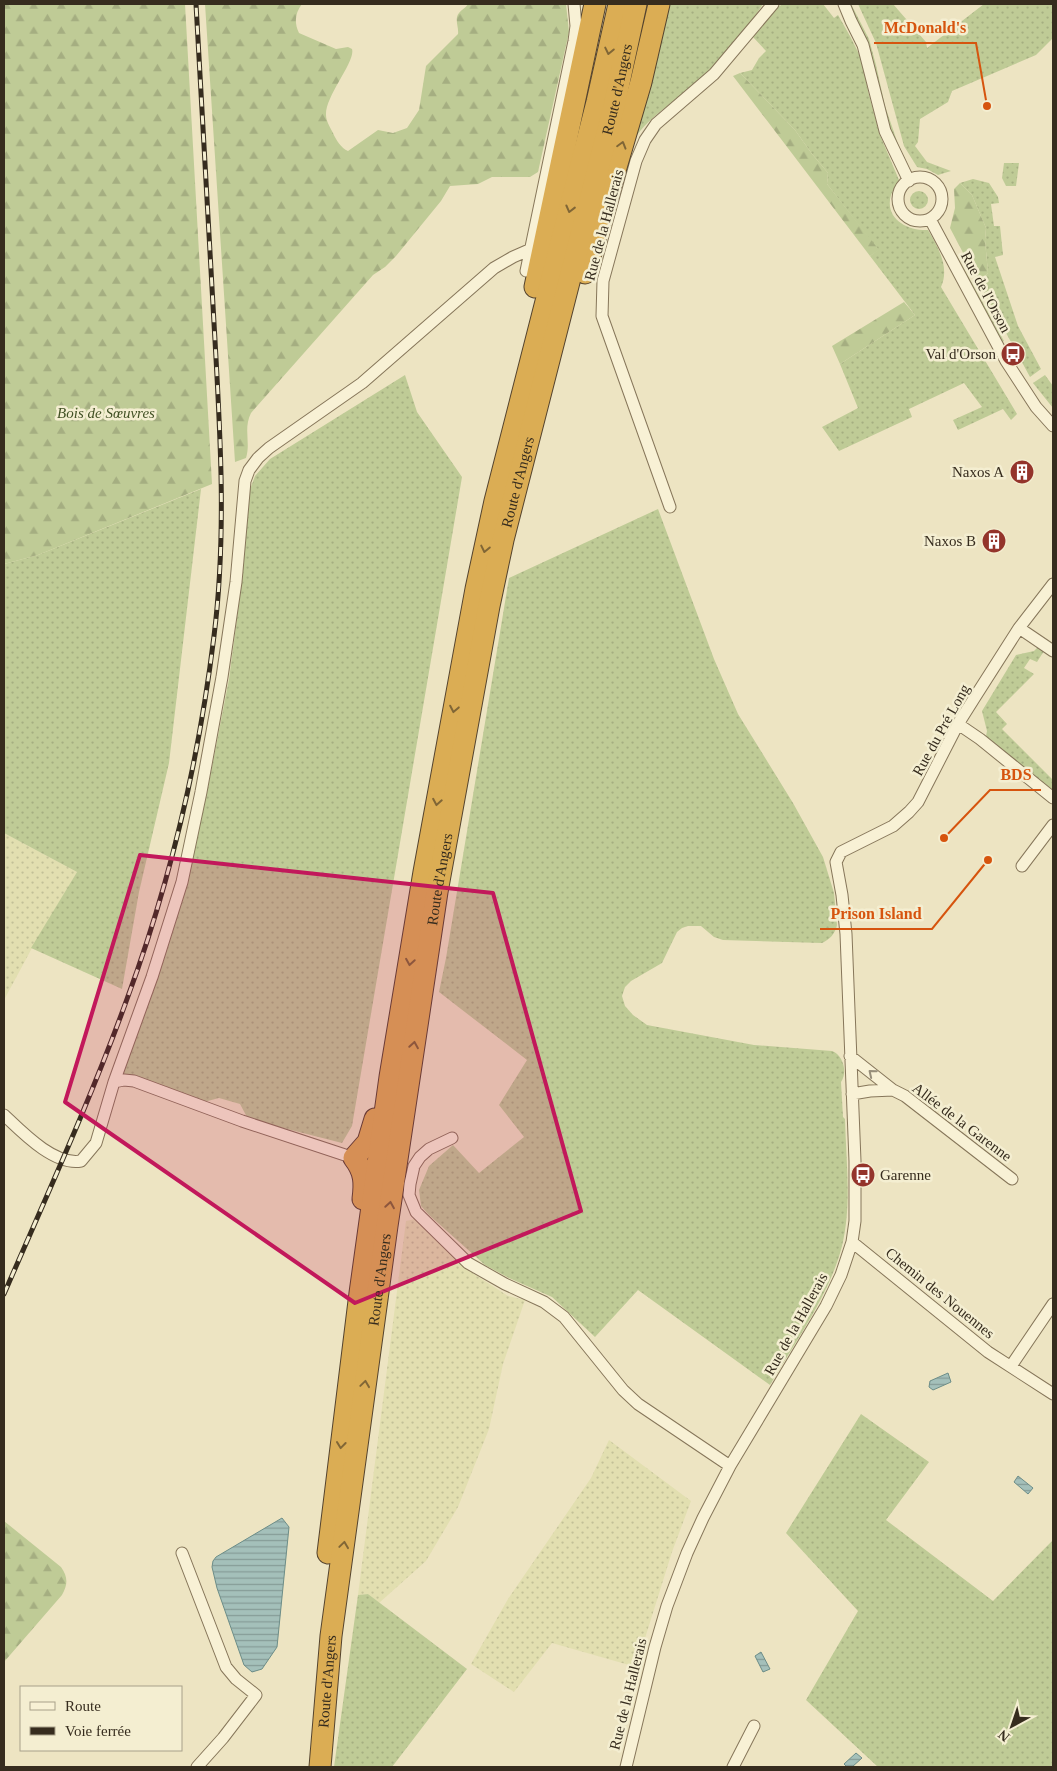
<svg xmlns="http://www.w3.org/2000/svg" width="1057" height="1771" viewBox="0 0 1057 1771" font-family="'Times New Roman',serif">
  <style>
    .farmland { fill: url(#farmland-dots) }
    .grass { fill: url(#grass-dots) }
    .forest { fill: url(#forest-firs) }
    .water { fill: url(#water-rules); stroke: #6c8d88 }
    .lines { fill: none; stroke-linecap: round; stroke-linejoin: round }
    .street-casing { stroke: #86765a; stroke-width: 13 }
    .highway-casing { stroke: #54432e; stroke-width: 23 }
    .street { stroke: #f8f1d5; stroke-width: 11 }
    .highway { stroke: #dbad54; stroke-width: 21 }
    .rail-casing { stroke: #362c1e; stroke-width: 5 }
    .rail { stroke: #f4eed1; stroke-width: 3; stroke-dasharray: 9; stroke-linecap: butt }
    .oneway { stroke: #806636 }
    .oneway2 { stroke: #978e7a }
    .marked { fill: #c2185b; fill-opacity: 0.2; stroke: #c2185b; stroke-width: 4; stroke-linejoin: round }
    .labels { text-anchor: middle; stroke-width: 5; stroke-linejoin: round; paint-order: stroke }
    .street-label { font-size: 15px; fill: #362c1e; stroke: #f4eed1 }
    .poi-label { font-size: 15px; fill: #362c1e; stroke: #f4eed1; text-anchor: end }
    .park-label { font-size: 15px; font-style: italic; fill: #425225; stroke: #f4eed1 }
    .leader { fill: none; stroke: #d6540e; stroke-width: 2 }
    .callout-dot { fill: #d6540e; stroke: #f4eed1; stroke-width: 2 }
    .callout-label { font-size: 16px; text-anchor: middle; font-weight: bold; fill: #d6540e; stroke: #f4eed1; stroke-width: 5; stroke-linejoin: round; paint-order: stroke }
  </style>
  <defs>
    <pattern id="farmland-dots" width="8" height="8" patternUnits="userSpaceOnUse" patternTransform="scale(1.25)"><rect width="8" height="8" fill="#e2dfb0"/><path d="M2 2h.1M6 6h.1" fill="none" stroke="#c2c097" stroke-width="1.8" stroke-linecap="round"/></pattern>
    <pattern id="grass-dots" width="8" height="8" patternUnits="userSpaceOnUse" patternTransform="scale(1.25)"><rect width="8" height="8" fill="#bfcb96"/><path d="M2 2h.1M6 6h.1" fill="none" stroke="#a5ae81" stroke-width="1.8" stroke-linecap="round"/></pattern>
    <pattern id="forest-firs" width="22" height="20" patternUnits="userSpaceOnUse" patternTransform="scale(1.25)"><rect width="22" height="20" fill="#bfcb96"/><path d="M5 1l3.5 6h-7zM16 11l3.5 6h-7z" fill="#a5ae81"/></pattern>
    <pattern id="water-rules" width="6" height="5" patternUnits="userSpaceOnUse" patternTransform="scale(1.25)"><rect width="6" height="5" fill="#a4c0ba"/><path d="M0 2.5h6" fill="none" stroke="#869c97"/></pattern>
  </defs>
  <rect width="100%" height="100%" fill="#ede4c2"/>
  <path class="farmland" d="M4,833L77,872L32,948L4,1000Z
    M415,1219L474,1274L508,1296L525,1300L503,1364L489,1429L458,1507L426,1561L379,1603L368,1594L358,1595L406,1221Z
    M609,1440L691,1501L672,1552L636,1667L552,1643L514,1692L471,1664L508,1599L591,1478Z"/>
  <path class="grass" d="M664,4H763C744,33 721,59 696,83C675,102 646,118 632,143Z
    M782,4H823L834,18L838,15L850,36L862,60L869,95L880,135L899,180C896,185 893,190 891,195C884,219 908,231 928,230C938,247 950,267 941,287L1017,414L1011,420L1003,409L958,430L953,420L982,407L964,383L909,409L912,417L839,451L822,427L858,408L840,364L915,315L870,256L878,250L827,184L828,173L812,154L795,130L740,73L752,70L759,58L766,51L753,37L778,5L780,6Z
    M851,4L869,39L876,65L885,106L898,144L911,172L907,170L892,133L883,106L874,63L866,40L849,5Z
    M858,4H893L926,42L927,48L984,4H1053V38L1036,55L952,91L948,102L920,119L918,142L915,146L927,162L951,171L938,175L927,169L917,167L904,146L876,43Z
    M1004,163H1019L1016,186H1006L1002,178Z
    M973,179L989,183L998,197L999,203L991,204L994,226H1000L1003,255L995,257L1018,326L1041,369L1030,377L979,283L988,273L985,240L986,228L972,195L960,183Z
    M910 200a9 9 0 1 1 18 0a9 9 0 1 1-18 0Z
    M940,227H941L1004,341L1002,342Z
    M405,375L417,412L462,477L352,1126L342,1143L248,1119L240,1104L219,1098L204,1102L121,1074L186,882L207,793L229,679L242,581L248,495L255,476L270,459Z
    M1045,375L1053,386V408L1033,383Z
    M201,489L169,763L139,892L122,989L31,948L77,872L4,833V564L38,555Z
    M658,509L714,659L738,714L793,803L823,857L834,893L837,925C835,934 830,939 822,943L723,940L714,937L701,926H688L682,928L677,932L662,963L631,981L625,987L622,996L625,1006L633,1015L647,1025L754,1045L832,1051C843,1055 848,1072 841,1082L843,1117L845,1119C846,1161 852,1205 842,1246C830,1294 795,1342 770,1385L638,1290L595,1337L552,1297L509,1278L485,1265L429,1215L421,1206L419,1190L429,1166L453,1145L479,1173L524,1137L499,1105L527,1060L439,992L446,958L509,578Z
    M1038,647L1044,651L1037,662L1030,659L1024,668L1034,674L996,712L1007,724L1002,729L1053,780V792L986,736L987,731L982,711L1016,655L1034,651Z
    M861,1414L929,1462L886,1520L993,1601L1053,1540V1767H878L806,1700L858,1611L786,1533Z
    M368,1594L467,1669L392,1767H334L358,1595Z"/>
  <path class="forest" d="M4,4H185L212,484L38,555L4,564Z
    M205,4H302C295,13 294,23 299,33L336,49L348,47L352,49C356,61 325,96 326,115C326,121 330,127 333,133C336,140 341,148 348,151L378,130L393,133L407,128L419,110L426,66L458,34C459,27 454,19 459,13C462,9 466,8 468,4H566L569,32L538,172L530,177H492L478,184L450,186L441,201L396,256L385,267L373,275L251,413C243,429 251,442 246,458L235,462Z
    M740,73L795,130L812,154L828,173L827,184L879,250L870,256L733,76Z
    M960,183L972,195L986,228L985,240L988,273L979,283L950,228L955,208L954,189Z
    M904,302L915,315L840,364L832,346Z
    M4,1521L61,1567C68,1577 68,1584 62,1595L4,1662Z"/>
  <path class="water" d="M948,1373L951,1382L933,1390L929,1387L930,1381Z
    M1018,1476L1033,1488L1028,1494L1014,1482Z
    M282,1518L289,1527L277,1647L262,1669L252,1672L244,1665L217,1588L212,1567L213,1561L216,1557Z
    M761,1652L770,1669L763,1672L755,1656Z
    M856,1753L862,1758L852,1767H847L844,1764Z"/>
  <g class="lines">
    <defs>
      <path id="street" d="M844,4L851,21L863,45L885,131L909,181
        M898 199a22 22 0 1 1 44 0a22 22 0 1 1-44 0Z
        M930,219L1006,361L1036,407L1053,426
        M526,271L574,41L576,26L574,4
        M670,507L602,316L603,281L636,161L645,140L656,124L714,74L773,4
        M1019,628L1053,651
        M958,724L980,739L1053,798
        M1022,866L1053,825
        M850,1056L893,1090L905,1096L1012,1179
        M114,1082L152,977L182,882L201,792L222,677L236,582L245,481L249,470L258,458L269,448L362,383L494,268L513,257L529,250
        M852,1094L870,1091L893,1090
        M4,1115C21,1131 54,1166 81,1161L96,1143L114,1082L124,1080L134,1081L242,1121L354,1158
        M452,1138L429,1149L420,1157L414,1166L410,1184L409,1195L416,1212L468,1263L505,1284L544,1302L564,1317L623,1390L638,1404L730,1466
        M852,1242L988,1352L1053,1394
        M1011,1366L1053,1304
        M182,1553L226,1667L236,1679L256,1695L223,1738L197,1767
        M626,1767L655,1647L667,1606L687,1553L703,1518L730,1466L826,1306L841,1275L852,1242L855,1221V1161L846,934L842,895L836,862L841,852L893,826L909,812L918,802L958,724L975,697L1019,628L1053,584
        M733,1767L754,1726"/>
      <g id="highway">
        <path d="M585,273L641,82L659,4"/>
        <path d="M535,287L595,4"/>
        <path d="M363,1199C365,1183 365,1172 354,1158L368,1142L375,1119"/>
        <path d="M328,1553L360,1293L390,1077L424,872L476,589L495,501L597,102L619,4"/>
        <path id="s1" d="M320,1767L331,1636L387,1226L437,892L489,606L503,540L614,106L636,4"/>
      </g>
    </defs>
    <use href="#street" class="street-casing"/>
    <use href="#highway" class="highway-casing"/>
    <use href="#street" class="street"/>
    <use href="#highway" class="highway"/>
    <defs>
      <path id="rail" d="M4,1294C46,1197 91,1099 127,999C170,883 199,759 214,636C227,532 220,428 214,323C208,217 202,110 196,4"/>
    </defs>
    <use href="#rail" class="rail-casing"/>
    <use href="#rail" class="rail"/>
  </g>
  <defs><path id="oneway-chevron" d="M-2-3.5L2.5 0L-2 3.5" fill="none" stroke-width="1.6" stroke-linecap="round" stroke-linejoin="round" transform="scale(1.25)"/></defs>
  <g class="oneway">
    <use href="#oneway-chevron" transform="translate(609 51) rotate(102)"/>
    <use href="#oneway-chevron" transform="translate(622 145) rotate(-74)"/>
    <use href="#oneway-chevron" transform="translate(570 209) rotate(104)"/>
    <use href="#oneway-chevron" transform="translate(485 549) rotate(102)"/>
    <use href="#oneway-chevron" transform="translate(454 709) rotate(101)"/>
    <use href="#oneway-chevron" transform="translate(437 802) rotate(100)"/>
    <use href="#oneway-chevron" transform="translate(410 962) rotate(99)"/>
    <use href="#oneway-chevron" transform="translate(414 1045) rotate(-81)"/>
    <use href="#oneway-chevron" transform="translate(390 1205) rotate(-81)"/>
    <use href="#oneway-chevron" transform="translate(365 1384) rotate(-82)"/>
    <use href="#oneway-chevron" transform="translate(341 1445) rotate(97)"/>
    <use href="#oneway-chevron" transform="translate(344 1545) rotate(-82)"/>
  </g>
  <use class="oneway2" href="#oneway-chevron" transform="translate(872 1073) rotate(-141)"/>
  <path class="marked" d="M140,855L493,893L581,1211L355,1303L65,1102Z"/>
  <defs>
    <symbol id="bus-disc" viewBox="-11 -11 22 22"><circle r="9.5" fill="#94342b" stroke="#f4eed1"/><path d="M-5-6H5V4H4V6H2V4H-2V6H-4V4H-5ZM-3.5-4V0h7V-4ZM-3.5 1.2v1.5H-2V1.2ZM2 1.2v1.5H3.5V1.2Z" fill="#fff"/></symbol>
    <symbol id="building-disc" viewBox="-11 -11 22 22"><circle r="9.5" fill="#94342b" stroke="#f4eed1"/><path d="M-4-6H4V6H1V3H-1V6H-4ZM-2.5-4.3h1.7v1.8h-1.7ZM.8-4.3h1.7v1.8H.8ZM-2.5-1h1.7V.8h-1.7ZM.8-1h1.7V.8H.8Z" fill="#fff"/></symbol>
  </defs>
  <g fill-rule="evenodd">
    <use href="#bus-disc" x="999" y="340" width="28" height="28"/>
    <use href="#building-disc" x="1008" y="458" width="28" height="28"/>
    <use href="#building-disc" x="980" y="527" width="28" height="28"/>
    <use href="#bus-disc" x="849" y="1161" width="28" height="28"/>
  </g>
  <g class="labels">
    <g class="street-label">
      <text dy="5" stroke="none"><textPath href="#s1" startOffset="1706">Route d'Angers</textPath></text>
      <text transform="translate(604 225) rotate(-75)" y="5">Rue de la Hallerais</text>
      <text transform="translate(986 292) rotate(62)" y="5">Rue de l'Orson</text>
      <text dy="5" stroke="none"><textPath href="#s1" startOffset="1301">Route d'Angers</textPath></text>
      <text transform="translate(941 730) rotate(-61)" y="5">Rue du Pré Long</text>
      <text dy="5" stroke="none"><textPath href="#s1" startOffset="896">Route d'Angers</textPath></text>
      <text transform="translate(962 1122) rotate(37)" y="5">Allée de la Garenne</text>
      <text dy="5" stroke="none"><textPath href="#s1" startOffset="491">Route d'Angers</textPath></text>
      <text transform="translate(940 1293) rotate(39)" y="5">Chemin des Nouennes</text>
      <text transform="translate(796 1324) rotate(-61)" y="5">Rue de la Hallerais</text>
      <text dy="5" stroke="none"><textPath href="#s1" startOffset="86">Route d'Angers</textPath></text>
      <text transform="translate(628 1694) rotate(-76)" y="5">Rue de la Hallerais</text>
    </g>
    <g class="poi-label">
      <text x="996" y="359">Val d'Orson</text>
      <text x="1004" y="477">Naxos A</text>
      <text x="976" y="546">Naxos B</text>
      <text x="880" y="1180" text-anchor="start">Garenne</text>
    </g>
    <g class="park-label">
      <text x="106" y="418">Bois de Sœuvres</text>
    </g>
  </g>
  <path class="leader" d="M987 106L976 43H874M944 838L990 790H1041M988 860L932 929H820"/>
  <g class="callout-dot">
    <circle cx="987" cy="106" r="5"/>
    <circle cx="944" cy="838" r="5"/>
    <circle cx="988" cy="860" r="5"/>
  </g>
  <g class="callout-label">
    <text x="925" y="33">McDonald's</text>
    <text x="1016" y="780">BDS</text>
    <text x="876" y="919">Prison Island</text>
  </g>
  <rect width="1057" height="1771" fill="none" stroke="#362c1e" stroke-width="10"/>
  <rect x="20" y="1686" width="162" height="65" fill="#f4eed1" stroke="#a8a089"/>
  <rect x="30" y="1702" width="25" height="8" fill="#f8f1d5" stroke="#a8a089"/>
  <text x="65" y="1711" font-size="15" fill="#362c1e">Route</text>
  <rect x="30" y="1727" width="25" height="8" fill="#362c1e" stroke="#a8a089"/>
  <text x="65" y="1736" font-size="15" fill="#362c1e">Voie ferrée</text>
  <g transform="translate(1012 1726) rotate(220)" stroke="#f4eed1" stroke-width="4" paint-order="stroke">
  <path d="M0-4L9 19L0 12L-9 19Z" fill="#362c1e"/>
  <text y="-8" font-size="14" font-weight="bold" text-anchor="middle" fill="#362c1e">N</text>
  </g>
</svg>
